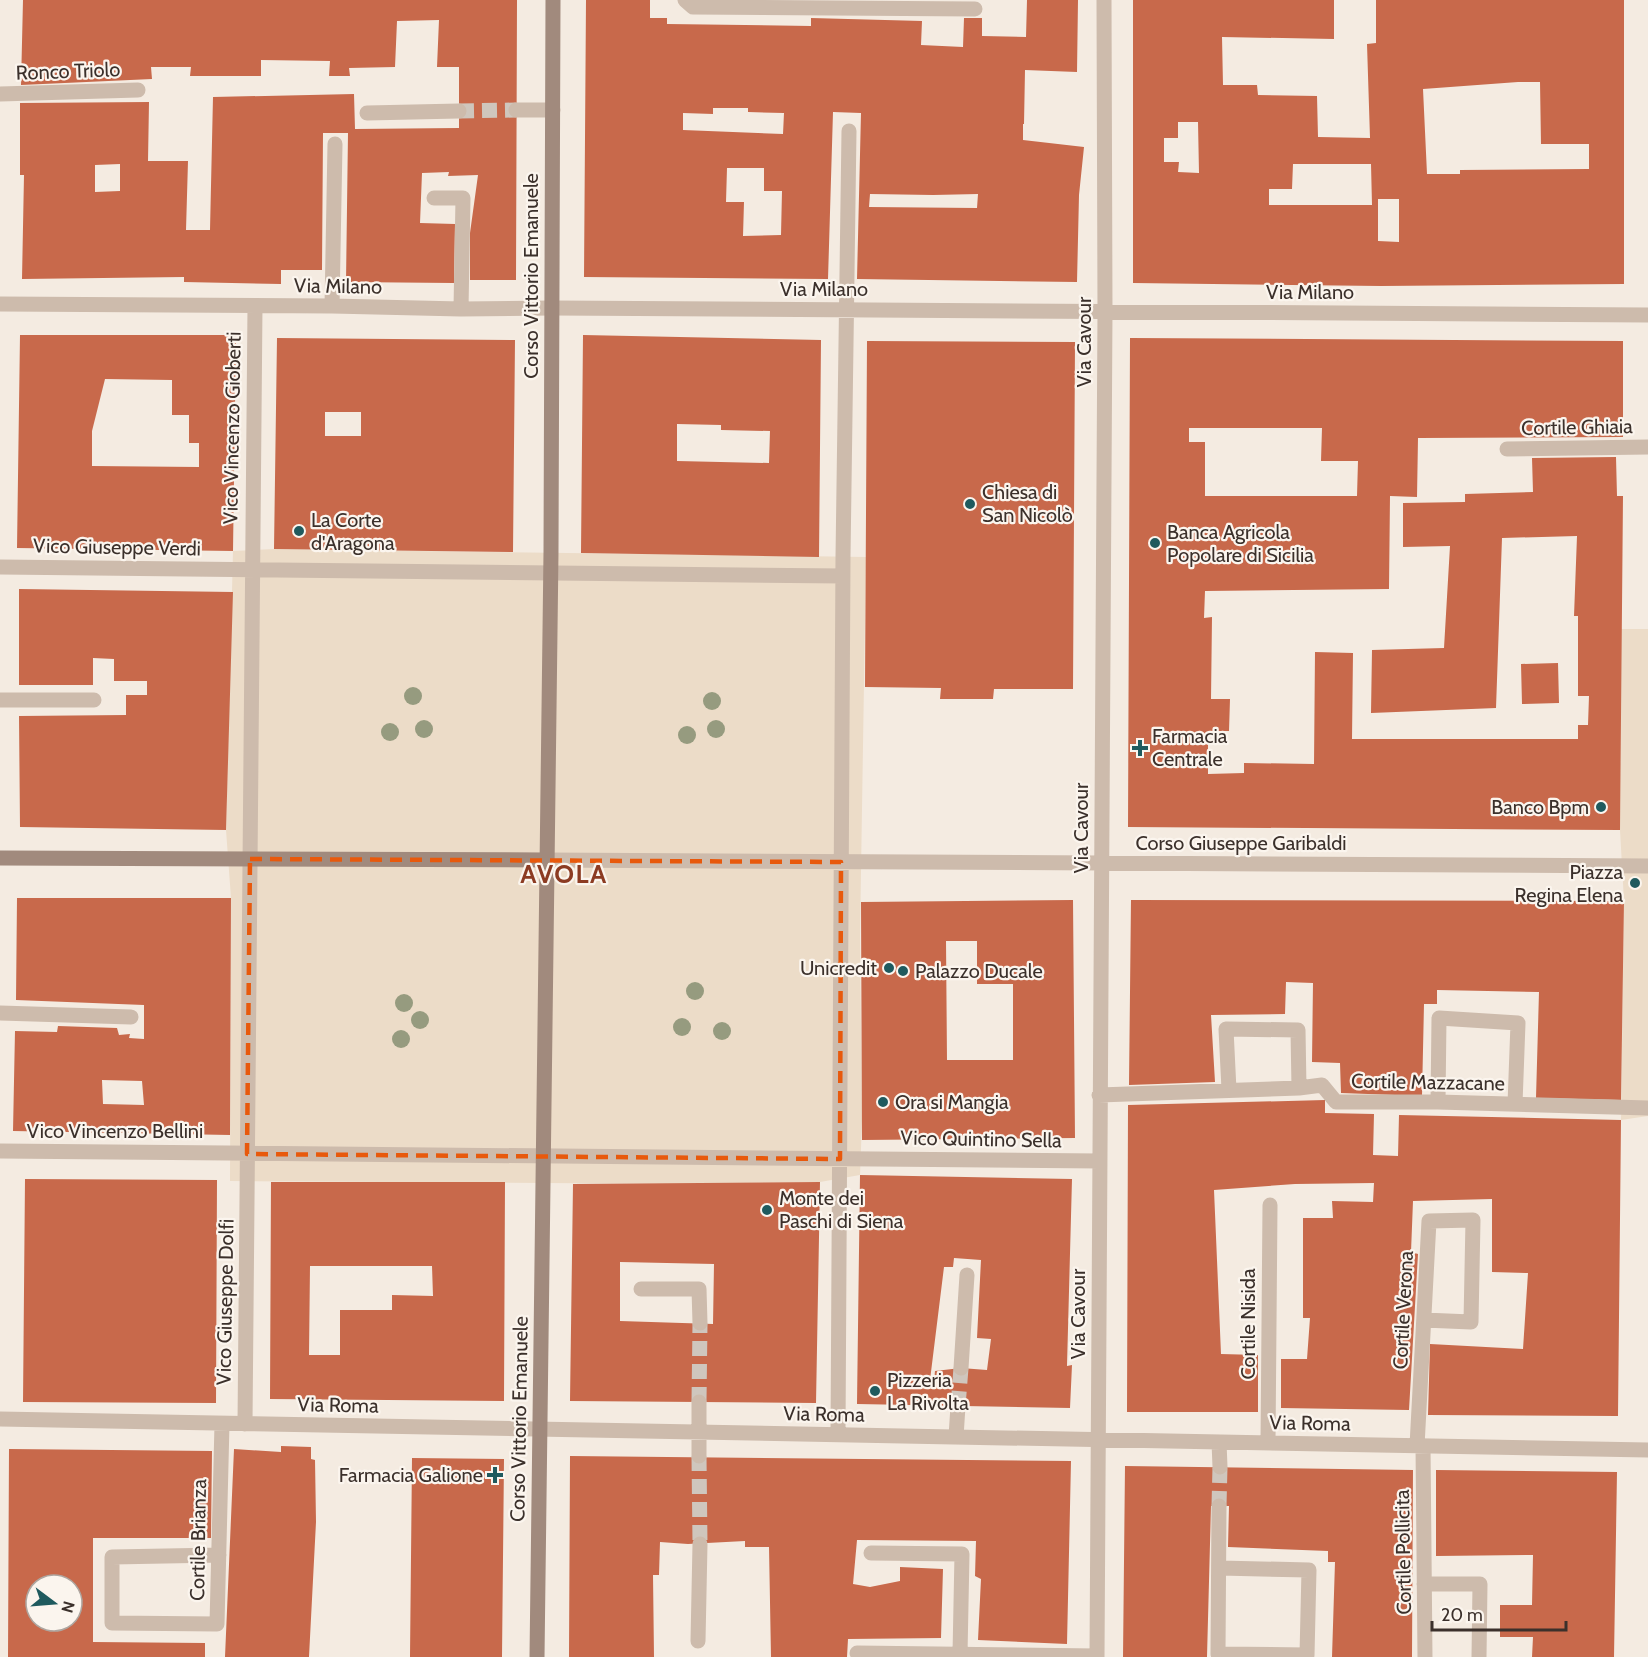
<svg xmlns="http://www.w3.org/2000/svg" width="1648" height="1657" viewBox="0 0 1648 1657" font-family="Cabin,sans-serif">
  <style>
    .plaza { fill: #ecdcc8 }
    .building { fill: #c8694b; fill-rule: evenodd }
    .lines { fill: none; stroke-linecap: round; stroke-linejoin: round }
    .street-tunnel { stroke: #cfc6bd; stroke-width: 15; stroke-dasharray: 15 8; stroke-linecap: butt }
    .street { stroke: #cdbbac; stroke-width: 15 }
    .secondary { stroke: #a18a7d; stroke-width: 15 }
    .tree { fill: #969b7f }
    .marked { fill: none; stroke: #e8590c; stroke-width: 4.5; stroke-dasharray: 12 8; stroke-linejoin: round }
    .poi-dot { fill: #1f5a5e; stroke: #fbf5ee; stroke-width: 2 }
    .labels { text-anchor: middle; stroke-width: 4.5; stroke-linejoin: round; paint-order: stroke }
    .street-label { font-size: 20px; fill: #3b302b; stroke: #fbf5ee }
    .poi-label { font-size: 20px; fill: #3b302b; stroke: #fbf5ee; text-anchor: start }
    .district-label { font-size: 26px; font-weight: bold; letter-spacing: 1.5px; fill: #8c3b22; stroke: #fbf5ee }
  </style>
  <rect width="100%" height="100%" fill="#f4ebe1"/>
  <path class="plaza" d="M274,549L866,557L860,935L862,1121L860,1175L820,1182L687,1184L230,1181L231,898L226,830L233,551Z
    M1621,629H1648V1116L1621,1120L1624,901L1620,830Z"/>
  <path class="building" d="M23,0H517L516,280H470V233L478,175L448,176L449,172L422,173L420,223L455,224L454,283L346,282L348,133H323L322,270H281V284L184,282V277L22,279L24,175H20V103L149,102L148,161H188L186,230H210L213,97L354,94L355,129L459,128V67H437L439,20L397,21L395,67L349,68L350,76H329L330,61L261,60V76H190L191,67H151L152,79L21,85ZM120,164V191L95,192V165Z
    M586,0H650V18H667V24L811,26V18L922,21L921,45L963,47L964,18H982V36L1026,37L1027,0H1078L1077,72L1025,70L1024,124H1023V140L1084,147L1079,195L1077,282L857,279L861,113L833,112L828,279L584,277ZM713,108H748V112L784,113L783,134L683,130V113L713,114ZM727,168H764V191H782L781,235L743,236L744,202H726ZM870,194L933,195L978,194L977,208L869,207Z
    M1133,0H1334V39L1222,37L1223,85H1257L1258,95L1317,96L1318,137L1370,138L1367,44L1376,43V0H1624V284L1381,286L1133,283ZM1518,82H1540L1541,144H1589V169L1460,170V174H1427L1423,89ZM1178,122H1198L1199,173L1178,172L1179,162H1164V138H1178ZM1293,164H1371L1372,205H1269V189H1292ZM1378,199H1399V242L1378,241Z
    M20,335H236L233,551L17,548ZM105,379L172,380V415H189V443H199V467L92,466V431Z
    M583,335L821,340L819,557L581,553ZM677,424L721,425V430L770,431L769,463L677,461Z
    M277,338L515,340L513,552L274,549ZM325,412H361V436H325Z
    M1130,338L1623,341V437L1418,438L1417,497L1390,496L1389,589L1205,591L1204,618L1212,617L1211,699H1230L1229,731H1208V774L1244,773V763L1314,764L1315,652L1353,653L1352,739H1578V725H1588L1589,696H1578V616H1574L1577,536L1502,538L1496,708L1371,713L1372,650L1444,648L1450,546L1403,547V503L1465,502V494L1533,492L1532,458L1616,457L1617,496H1623L1620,830L1128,827ZM1189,428H1322L1321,461H1358L1357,496H1205V442H1189Z
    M867,341L1075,342L1073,689H994L993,699H940L941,688L865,687Z
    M19,589L233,592L226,830L20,827L19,716L126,715V695H147V681H114V659L93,658V685H19Z
    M1558,663L1559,703L1522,704L1521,664Z
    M17,898H231L230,1135L13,1131L15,1031L57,1032L58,1026L117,1028L119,1035L130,1034L129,1038L144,1039V1005L16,1000ZM102,1080L142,1081L144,1105L103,1104Z
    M1073,900L1075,1138L862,1140L861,902ZM946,941H977V984H1013V1060H947Z
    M1131,900L1624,901L1621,1100L1536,1098L1539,992L1437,990V1004H1424L1422,1096L1341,1093L1340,1063L1312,1062L1313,983L1286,982L1285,1014L1211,1015L1215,1082L1129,1085Z
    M1325,1100V1113L1374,1114L1373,1155L1398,1156L1399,1115L1621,1120L1618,1416L1428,1415L1430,1344L1523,1349L1528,1273L1492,1272V1199L1413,1201L1411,1252L1418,1254L1409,1410L1281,1408V1359H1307L1310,1318H1303V1218H1333L1332,1201L1373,1202L1374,1183L1295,1184L1214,1190L1221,1354L1258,1355V1412H1127L1128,1105Z
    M860,1175L1072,1179L1067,1366L1072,1365L1070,1408L857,1404ZM954,1258L981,1260L977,1338L991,1339L987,1370L961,1368L935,1371L934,1381L930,1380L944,1267H953Z
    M25,1179L217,1180L216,1403L23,1402Z
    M271,1182H505L504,1401L270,1399ZM310,1266H432L433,1296L392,1295V1310H340V1355H309Z
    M820,1182L816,1403L570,1401L573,1184ZM620,1262L714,1264L713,1324L620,1321Z
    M281,1446L311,1447V1459L315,1460L316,1522L309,1657H225L234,1449L281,1452Z
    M9,1449L212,1451L211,1538H93V1642L205,1643V1657H8ZM36,1585H72V1621H36Z
    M570,1456L1071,1461L1067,1644L978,1640L981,1579L975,1576L976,1541L857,1540L853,1584L870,1587L900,1581V1567L943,1569L941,1638L848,1639L847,1657H771L769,1547H745V1541L688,1544L660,1542L659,1575H653L654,1657H569Z
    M412,1458L504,1459L502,1657H410Z
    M1125,1466L1413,1470L1412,1657H1332L1335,1562H1328V1551L1228,1547L1229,1506H1211L1207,1657H1123Z
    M1436,1470L1617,1472L1614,1657H1532L1533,1637H1500V1605H1532L1533,1555L1436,1556Z"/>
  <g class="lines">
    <path class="street-tunnel" d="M459,111L516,110
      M699,1402L700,1323
      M958,1406L961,1368
      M699,1456L700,1544
      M1219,1506L1220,1467"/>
    <path class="street" d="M685,0L693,7L975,9
      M0,94L138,90
      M516,110H553
      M367,113L459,111
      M434,198H463L461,309
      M0,304L332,306L461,309L552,308L1648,315
      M332,306L335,144
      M1507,449L1648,447
      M0,567L843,576
      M0,700H94
      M547,860L1648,866
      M0,1013L131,1017
      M1229,1090L1226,1029L1298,1030L1299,1088
      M1099,1095L1299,1088L1322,1085L1336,1102H1438L1648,1108
      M1438,1102L1439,1018L1518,1023L1515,1104
      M0,1151L1100,1161
      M641,1289H699L700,1323
      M961,1368L967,1275
      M0,1419L1648,1450
      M245,1424L255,306
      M838,1435L843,557L849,131
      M956,1437L958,1406
      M1219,1442L1220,1467
      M1268,1443L1270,1205
      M1417,1446L1429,1221L1473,1220L1471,1322L1424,1320
      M1423,1446L1425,1657
      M699,1456V1402
      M1219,1506L1218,1654L1307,1655L1309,1570L1220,1568
      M871,1553L962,1554L960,1654
      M219,1555L112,1557V1623L217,1624L222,1424
      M1424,1584H1480L1479,1657
      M698,1641L700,1544
      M857,1653L1097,1656
      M1097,1657L1105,311L1104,0"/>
    <path class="secondary" d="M0,858L547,860
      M537,1657L551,552L553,0"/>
  </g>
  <g class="tree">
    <circle cx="413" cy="696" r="9"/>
    <circle cx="712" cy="701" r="9"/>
    <circle cx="424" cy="729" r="9"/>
    <circle cx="716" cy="729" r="9"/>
    <circle cx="390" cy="732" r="9"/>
    <circle cx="687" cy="735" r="9"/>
    <circle cx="695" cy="991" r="9"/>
    <circle cx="404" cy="1003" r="9"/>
    <circle cx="420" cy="1020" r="9"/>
    <circle cx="682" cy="1027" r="9"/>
    <circle cx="722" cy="1031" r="9"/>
    <circle cx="401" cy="1039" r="9"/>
  </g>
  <path class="marked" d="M250,859L841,862L840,1159L247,1154Z"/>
  <g class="poi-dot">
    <circle cx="970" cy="504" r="6"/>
    <circle cx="299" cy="531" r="6"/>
    <circle cx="1155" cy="543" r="6"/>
    <path d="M1137 739h6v6h6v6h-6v6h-6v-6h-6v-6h6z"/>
    <circle cx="1601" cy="807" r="6"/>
    <circle cx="1635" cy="883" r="6"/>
    <circle cx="889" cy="968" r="6"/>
    <circle cx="903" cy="971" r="6"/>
    <circle cx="883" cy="1102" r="6"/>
    <circle cx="767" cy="1210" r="6"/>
    <circle cx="875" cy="1391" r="6"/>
    <path d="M492 1466h6v6h6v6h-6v6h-6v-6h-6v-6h6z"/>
  </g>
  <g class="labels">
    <g class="street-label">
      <text transform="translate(68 71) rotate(-2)" y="7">Ronco Triolo</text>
      <text transform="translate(531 276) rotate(-90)" y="7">Corso Vittorio Emanuele</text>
      <text transform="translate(338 286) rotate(1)" y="7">Via Milano</text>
      <text x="824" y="296">Via Milano</text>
      <text x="1310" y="299">Via Milano</text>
      <text transform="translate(1084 342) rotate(-90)" y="7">Via Cavour</text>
      <text transform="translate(1577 427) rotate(-1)" y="7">Cortile Ghiaia</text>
      <text transform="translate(232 428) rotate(-89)" y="7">Vico Vincenzo Gioberti</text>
      <text transform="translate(117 547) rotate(1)" y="7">Vico Giuseppe Verdi</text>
      <text transform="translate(1081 828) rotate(-90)" y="7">Via Cavour</text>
      <text x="1241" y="850">Corso Giuseppe Garibaldi</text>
      <text transform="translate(1428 1082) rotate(1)" y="7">Cortile Mazzacane</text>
      <text x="115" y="1138">Vico Vincenzo Bellini</text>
      <text transform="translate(981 1139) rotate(1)" y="7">Vico Quintino Sella</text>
      <text transform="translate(225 1302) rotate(-89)" y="7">Vico Giuseppe Dolfi</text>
      <text transform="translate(1403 1310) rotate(-87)" y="7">Cortile Verona</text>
      <text transform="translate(1078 1314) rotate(-90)" y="7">Via Cavour</text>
      <text transform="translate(1248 1324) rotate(-90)" y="7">Cortile Nisida</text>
      <text transform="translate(338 1405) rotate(1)" y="7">Via Roma</text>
      <text transform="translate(824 1414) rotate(1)" y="7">Via Roma</text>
      <text transform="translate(519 1419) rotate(-89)" y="7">Corso Vittorio Emanuele</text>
      <text transform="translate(1310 1423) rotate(1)" y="7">Via Roma</text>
      <text transform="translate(198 1540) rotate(-89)" y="7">Cortile Brianza</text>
      <text transform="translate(1403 1552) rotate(-91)" y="7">Cortile Pollicita</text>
    </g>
    <g class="poi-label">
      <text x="982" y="499">Chiesa di<tspan x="982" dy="23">San Nicolò</tspan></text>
      <text x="311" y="527">La Corte<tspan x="311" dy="23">d'Aragona</tspan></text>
      <text x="1167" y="539">Banca Agricola<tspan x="1167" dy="23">Popolare di Sicilia</tspan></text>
      <text x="1152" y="743">Farmacia<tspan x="1152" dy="23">Centrale</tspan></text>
      <text x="1589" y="814" text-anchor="end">Banco Bpm</text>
      <text x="1623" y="879" text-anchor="end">Piazza<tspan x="1623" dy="23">Regina Elena</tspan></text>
      <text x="877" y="975" text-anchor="end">Unicredit</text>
      <text x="915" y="978">Palazzo Ducale</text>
      <text x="895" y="1109">Ora si Mangia</text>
      <text x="779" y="1205">Monte dei<tspan x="779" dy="23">Paschi di Siena</tspan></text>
      <text x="887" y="1387">Pizzeria<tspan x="887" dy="23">La Rivolta</tspan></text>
      <text x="483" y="1482" text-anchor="end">Farmacia Galione</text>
    </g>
    <g class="district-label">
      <text x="564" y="883">AVOLA</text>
    </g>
  </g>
  <g transform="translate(54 1603) rotate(106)"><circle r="28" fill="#fbf5ee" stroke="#aea6a0" stroke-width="1.5"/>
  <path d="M0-4.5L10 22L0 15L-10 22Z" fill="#1f5a5e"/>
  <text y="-9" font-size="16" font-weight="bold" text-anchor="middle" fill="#3b302b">N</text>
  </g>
  <path d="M1432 1621v9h134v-9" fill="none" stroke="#3b302b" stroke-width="3"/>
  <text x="1441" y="1621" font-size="18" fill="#3b302b" stroke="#fbf5ee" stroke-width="4.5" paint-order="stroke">20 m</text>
</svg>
